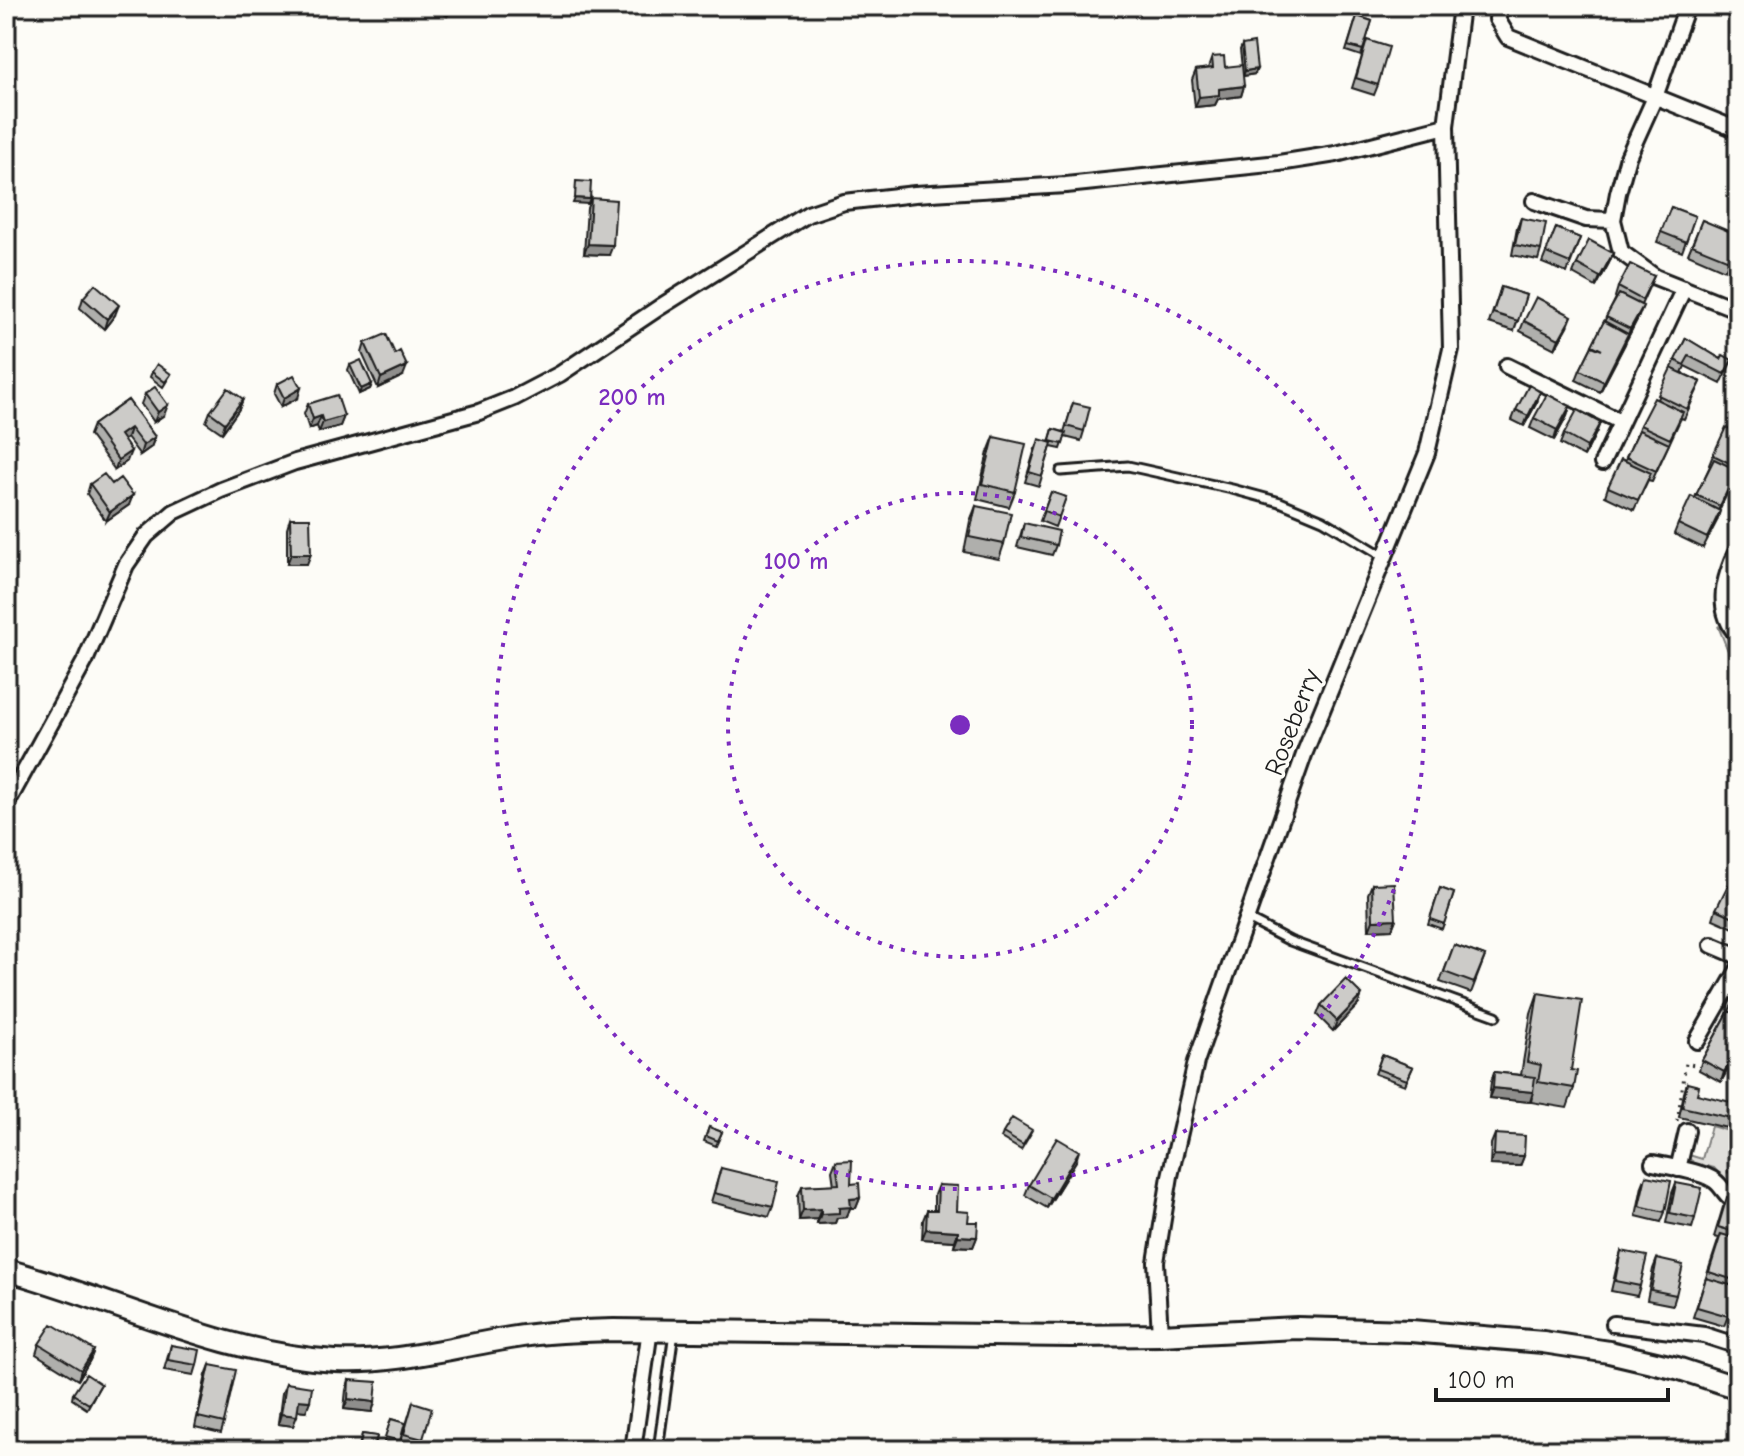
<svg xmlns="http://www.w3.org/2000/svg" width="1744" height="1456" viewBox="0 0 1744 1456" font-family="'Comic Neue',sans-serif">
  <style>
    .green { fill: #e0dfdb; stroke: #7e7e7c; stroke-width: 2 }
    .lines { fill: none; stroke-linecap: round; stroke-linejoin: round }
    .service-casing { stroke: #1c1c1c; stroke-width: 13 }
    .minor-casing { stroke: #1c1c1c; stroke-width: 20 }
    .secondary-casing { stroke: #1c1c1c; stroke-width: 26 }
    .path { stroke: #1c1c1c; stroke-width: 3; stroke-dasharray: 2 6; stroke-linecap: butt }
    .service { stroke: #fdfcf7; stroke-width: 7 }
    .minor { stroke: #fdfcf7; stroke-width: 14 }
    .secondary { stroke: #fdfcf7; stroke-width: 20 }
    .wall { fill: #afafac; stroke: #1c1c1c; stroke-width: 2 }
    .shaded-wall { fill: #8f8e8c; stroke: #1c1c1c; stroke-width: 2 }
    .building { fill: #cccbc8; stroke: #1c1c1c; stroke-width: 2 }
    .ring { fill: none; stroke: #7b2cbf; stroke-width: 4; stroke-dasharray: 4 8 }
    .labels { text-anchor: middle; stroke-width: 7; stroke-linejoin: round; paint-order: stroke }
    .street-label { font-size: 26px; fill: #1c1c1c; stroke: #fdfcf7 }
    .centre { fill: #7b2cbf; stroke: #fdfcf7; stroke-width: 4 }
    .ring-label { font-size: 24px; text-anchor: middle; font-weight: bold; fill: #7b2cbf; stroke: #fdfcf7; stroke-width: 7; stroke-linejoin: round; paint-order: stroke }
  </style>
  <rect width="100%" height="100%" fill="#fdfcf7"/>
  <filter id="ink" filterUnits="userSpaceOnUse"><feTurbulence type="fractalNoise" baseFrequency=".0125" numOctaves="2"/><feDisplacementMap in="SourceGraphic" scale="16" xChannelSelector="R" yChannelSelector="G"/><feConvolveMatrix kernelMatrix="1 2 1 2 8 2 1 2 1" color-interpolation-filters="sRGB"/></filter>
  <g filter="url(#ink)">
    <path class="green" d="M1718,626L1738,648V676Z
      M1711,1126L1732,1132L1733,1129L1738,1131V1195L1714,1168L1696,1164L1688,1158L1689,1155L1702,1159Z"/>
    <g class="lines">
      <defs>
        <path id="service" d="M1061,471L1128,466L1232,489L1280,502L1323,520L1385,557
          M1246,918L1290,941L1496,1016
          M658,1450L674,1332"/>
        <path id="minor" d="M1502,6L1497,19L1508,37L1738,130
          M1687,6L1655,97L1628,157L1618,193L1613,220L1621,252L1655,277L1738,310
          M1534,201L1586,219L1613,220
          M1507,366L1621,422
          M1602,463L1684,288
          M1738,548C1724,578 1714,608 1738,636
          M6,805L85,661L126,565L146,536L174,512L221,490L295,462L479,412L514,398L560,374L660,307L808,214L844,202L915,194L1066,185L1279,163L1336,154L1446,126
          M1712,945L1738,956
          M1697,1041L1738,970
          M1653,1163C1669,1167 1702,1171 1715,1181C1724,1188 1726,1198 1738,1203
          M1678,1169L1687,1131
          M1614,1324L1704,1335L1738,1346
          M1160,1335L1156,1262L1170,1176L1196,1062L1305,752L1427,453L1451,349L1446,126L1461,6
          M633,1450L650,1329"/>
        <path id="secondary" d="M6,1270C113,1299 224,1355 335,1361C395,1364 452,1347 510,1338C545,1332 579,1331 614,1330L1071,1336L1160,1335L1297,1328L1411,1331L1543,1342L1609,1352L1677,1368L1738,1388"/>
      </defs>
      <use href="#service" class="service-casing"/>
      <use href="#minor" class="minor-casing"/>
      <use href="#secondary" class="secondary-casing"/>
      <path class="path" d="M1677,1121L1686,1063L1698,1066
        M1727,1172H1738"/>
      <use href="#service" class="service"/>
      <use href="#minor" class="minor"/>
      <use href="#secondary" class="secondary"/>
    </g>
    <path class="wall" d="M434,6H455L447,16Z
      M1357,16L1372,21L1361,56L1346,51Z
      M1242,45L1255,74L1243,76L1240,50Z
      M1364,50L1378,85L1374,95L1352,88Z
      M1212,57L1225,67L1244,86L1241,96L1218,99L1215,105L1195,107L1192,80L1196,70L1208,68Z
      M591,198L609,255L584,254L587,208Z
      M1671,207L1695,216L1682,252L1657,242Z
      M1521,218L1541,250L1538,260L1512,255L1517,228Z
      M1702,220L1738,237L1725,270L1688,254Z
      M1556,228L1580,238L1567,273L1542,263Z
      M1738,248V274L1729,270Z
      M1613,253L1609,263L1596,287L1573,274L1577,264Z
      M1654,276L1641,305L1639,316L1600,392L1576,380L1580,370L1616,298L1615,297L1618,287Z
      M1501,287L1526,295L1514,331L1489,323Z
      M83,298L115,315L104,329L80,308Z
      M1524,321L1568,326L1555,349L1520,331Z
      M1686,338L1721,359L1732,360L1721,384L1685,366L1682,373L1701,382L1684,419L1681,418L1652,481L1648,480L1634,510L1605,496L1608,487L1625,461L1640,425L1657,399Z
      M365,343L403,376L378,388L362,353Z
      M350,365L372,384L370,389L359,394L348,370Z
      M152,372L171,374L163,387L150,377Z
      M277,384L298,398L281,407L274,394Z
      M145,394L164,415L154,422L141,404Z
      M243,399L239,409L222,433L206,422L210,412Z
      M128,400L155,437L151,447L140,455L127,438L123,440L127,461L115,470L89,435L93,425Z
      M1537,402L1524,426L1512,420L1516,410Z
      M1073,403L1084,431L1081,441L1065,437L1061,449L1051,447L1039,486L1025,482L1035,449L1049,442L1053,429L1064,432Z
      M308,404L344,416L340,426L319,432L317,426L309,429L304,414Z
      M1570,406L1567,416L1554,440L1530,428L1534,418Z
      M1738,413V479L1735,477L1719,510L1720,511L1717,521L1703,548L1674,534L1678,524L1695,498L1710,466L1709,465L1713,455L1730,430Z
      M1600,423L1596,433L1584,457L1560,444L1564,434Z
      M994,437L1015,492L1009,507L977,499L988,452Z
      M90,484H112L129,505L106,521L87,494Z
      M1051,492L1066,497L1055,527L1040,521Z
      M976,506L1004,544L999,559L964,552L970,521Z
      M290,518L307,564H287V528Z
      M1024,523L1056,545L1052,555L1017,547Z
      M1372,884L1396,919L1392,929L1369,930L1368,894Z
      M1440,888L1454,893L1442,929L1428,924Z
      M1738,889V930L1713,919L1716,909Z
      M1454,945L1485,956L1471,993L1440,982Z
      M1538,993L1571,1070L1574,1088L1567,1108L1531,1102L1532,1097L1530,1102L1489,1098L1491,1082L1494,1072L1521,1075L1531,1013Z
      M1738,994V1051L1721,1082L1699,1070L1702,1060Z
      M1321,1005H1358L1333,1031L1317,1015Z
      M1382,1055L1413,1067L1405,1085L1375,1074Z
      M1687,1083L1697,1094L1731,1118L1727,1128L1679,1117L1684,1093Z
      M709,1127L722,1132L716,1146L704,1141Z
      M1003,1133L1030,1135L1021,1150L1001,1138Z
      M1495,1134L1524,1156L1520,1166L1490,1165L1491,1144Z
      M836,1161L860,1198L856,1208H850L847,1217L837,1218L835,1223L817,1224V1219L799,1220L798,1196L802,1186L834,1185L832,1171Z
      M1076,1161L1047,1208L1025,1195L1029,1185Z
      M721,1168L773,1207L769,1217L711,1202Z
      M1646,1176L1665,1212L1661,1222L1636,1216L1642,1186Z
      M1676,1183L1695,1218L1692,1228L1666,1223L1672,1193Z
      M938,1185L957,1211L968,1222L977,1237L973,1247L954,1246L955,1241L922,1239L923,1220L927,1210H934V1195Z
      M1738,1201V1268L1732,1286L1728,1316L1724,1326L1693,1317L1719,1238L1714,1237L1723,1207Z
      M1621,1251L1640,1286L1637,1296L1611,1291L1618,1261Z
      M1657,1259L1676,1295L1673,1305L1647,1300L1653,1269Z
      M39,1344L94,1350L90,1360L78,1380L36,1354Z
      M171,1345L197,1365L194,1375L164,1370Z
      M210,1365L224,1423L221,1433L195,1427L206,1375Z
      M349,1380L375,1402L372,1412L344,1409L346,1390Z
      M286,1383L306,1411L298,1410L293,1426L278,1424L282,1393Z
      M101,1384L87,1409L72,1399L73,1394Z
      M413,1402L423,1439L420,1449L400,1444Z
      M391,1419L405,1423L398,1446L384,1442Z
      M362,1434L377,1436L374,1450H358Z"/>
    <path class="shaded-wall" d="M451,6H455L447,16Z
      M1257,69L1255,74L1243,76L1245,71Z
      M1244,86L1241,96L1218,99L1215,105L1195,107L1199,97L1219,89Z
      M575,198L590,199L588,204L573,203Z
      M588,244L613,245L609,255L584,254Z
      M1613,253L1609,263L1596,287L1600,277Z
      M119,305L115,315L104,329L107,319Z
      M1643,306L1639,316L1627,339L1630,329Z
      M1572,316L1568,326L1555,349L1559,339Z
      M1628,334L1625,344L1600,392L1604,382Z
      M407,366L403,376L378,388L381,378Z
      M372,384L370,389L359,394L361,389Z
      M301,388L298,398L281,407L284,398Z
      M1540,392L1537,402L1524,426L1528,416Z
      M243,399L239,409L222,433L225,423Z
      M168,405L164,415L154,422L158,412Z
      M1570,406L1567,416L1554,440L1557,430Z
      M321,416L317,426L309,429L313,419Z
      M344,416L340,426L319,432L323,422Z
      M1600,423L1596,433L1584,457L1587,447Z
      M130,428L127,438L116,445L120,435Z
      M155,437L151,447L140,455L143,445Z
      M131,451L127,461L115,470L118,460Z
      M1737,470L1734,480L1716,516L1720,506Z
      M133,495L129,505L106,521L110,512Z
      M291,554H311L307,564H287Z
      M1396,919L1392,929L1369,930L1373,920Z
      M1362,995L1358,1005L1333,1031L1337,1021Z
      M1738,1048V1051L1721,1082L1724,1072Z
      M1493,1088L1533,1092L1530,1102L1489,1098Z
      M1079,1151L1076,1161L1047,1208L1051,1198Z
      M1494,1155L1524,1156L1520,1166L1490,1165Z
      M860,1198L856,1208H850L847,1217L837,1218L835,1223L817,1224L821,1214L850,1199Z
      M821,1209L817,1219L799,1220L803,1210Z
      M926,1229L958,1231L955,1241L922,1239Z
      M958,1236L977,1237L973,1247L954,1246Z
      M94,1350L90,1360L78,1380L81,1370Z
      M348,1399L375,1402L372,1412L344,1409Z
      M299,1400L310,1401L306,1411L296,1410Z
      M281,1414L297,1416L293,1426L278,1424Z"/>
    <path class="building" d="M1357,16L1372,21L1363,50L1348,46Z
      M1367,40L1389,47L1378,85L1356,78Z
      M1254,43L1257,69L1245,71L1242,45Z
      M1224,56L1225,67L1242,65L1244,86L1219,89V95L1199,97L1196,70L1213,68L1212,57Z
      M576,181L591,182L590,199L575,198Z
      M591,198L616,200L613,245L588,244Z
      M1671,207L1695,216L1686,242L1661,232Z
      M1521,218L1546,223L1541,250L1515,245Z
      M1702,220L1738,235L1729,260L1692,245Z
      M1556,228L1580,238L1570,263L1546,253Z
      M1589,240L1613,253L1600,277L1577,264Z
      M1738,248V262L1733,260Z
      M1630,264L1654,276L1642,300L1618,287Z
      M95,284L119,305L107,319L83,298Z
      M1501,287L1526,295L1518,321L1493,313Z
      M1619,294L1643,306L1630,329L1606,317Z
      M1536,297L1572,316L1559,339L1524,321Z
      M1604,321L1628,334L1604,382L1580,370L1592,346L1602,350L1592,345Z
      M386,334L395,354L400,351L407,366L381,378L365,343Z
      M1686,338L1721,359L1723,355L1732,360L1724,374L1689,356L1684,365L1675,360Z
      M361,360L372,384L361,389L350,365Z
      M157,364L171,374L165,382L152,372Z
      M1671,368L1701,382L1687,409L1658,395Z
      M294,375L301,388L284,398L277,384Z
      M1529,385L1540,392L1528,416L1516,410Z
      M155,387L168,405L158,412L145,394Z
      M228,388L243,399L225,423L210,412Z
      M1547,394L1570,406L1557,430L1534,418Z
      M337,395L344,416L323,422L321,416L313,419L308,404Z
      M1654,398L1683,412L1670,439L1640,425Z
      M128,400L155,437L143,445L130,428L120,435L131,451L118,460L93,425Z
      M1073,403L1090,407L1084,431L1066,426Z
      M1577,410L1600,423L1587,447L1564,434Z
      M1738,413V428L1732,426Z
      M1726,427L1738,433V467L1713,455Z
      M1053,429L1066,433L1063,444L1050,441Z
      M1639,430L1669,444L1656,471L1626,457Z
      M994,437L1026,444L1015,492L982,484Z
      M1039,439L1052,443L1042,476L1029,472Z
      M1621,459L1651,473L1638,500L1608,487Z
      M1714,459L1737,470L1720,506L1696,495Z
      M104,474L112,484L120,478L133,495L110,512L90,484Z
      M1051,492L1066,497L1059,517L1044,511Z
      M1691,496L1720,511L1707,538L1678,524Z
      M976,506L1011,513L1004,544L969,537Z
      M290,518H310L311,554H291Z
      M1024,523L1059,531L1056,545L1021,537Z
      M1394,883L1396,919L1373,920L1372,884Z
      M1728,885L1738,889V919L1716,909Z
      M1440,888L1454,893L1444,924L1430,919Z
      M1454,945L1485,956L1474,983L1444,972Z
      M1346,979L1362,995L1337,1021L1321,1005Z
      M1538,993L1582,1000L1571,1070L1577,1071L1574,1088L1538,1082L1541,1065L1527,1062Z
      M1738,994V1008L1732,1004Z
      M1729,1011L1738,1016V1048L1724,1072L1702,1060Z
      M1382,1055L1413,1067L1407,1080L1377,1069Z
      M1494,1072L1535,1077L1533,1092L1493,1088Z
      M1687,1083L1699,1086L1697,1094L1735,1103L1731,1118L1682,1107Z
      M1012,1118L1032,1130L1023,1145L1003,1133Z
      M709,1127L722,1132L718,1141L706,1136Z
      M1495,1134L1525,1136L1524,1156L1494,1155Z
      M1057,1138L1079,1151L1051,1198L1029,1185Z
      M852,1160L851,1184L859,1183L860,1198L850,1199L851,1207L839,1208V1213L821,1214V1209L803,1210L802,1186L839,1184L836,1161Z
      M721,1168L779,1182L773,1207L714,1193Z
      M1646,1176L1671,1181L1665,1212L1639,1206Z
      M1676,1183L1702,1188L1695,1218L1670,1213Z
      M938,1185L958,1186L957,1211L969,1212L968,1222H978L977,1237L958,1236V1231L926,1229L927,1210H937Z
      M1727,1197L1738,1201V1233L1718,1227Z
      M1721,1234L1738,1239V1268L1734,1280L1709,1272Z
      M1621,1251L1647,1256L1640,1286L1615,1281Z
      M1657,1259L1683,1265L1676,1295L1651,1290Z
      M1706,1278L1737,1287L1728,1316L1697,1307Z
      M52,1324L94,1350L81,1370L39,1344Z
      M171,1345L200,1350L197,1365L168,1360Z
      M210,1365L236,1370L224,1423L198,1417Z
      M86,1374L101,1384L89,1404L73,1394Z
      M349,1380L377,1382L375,1402L348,1399Z
      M286,1383L312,1387L310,1401L299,1400L297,1416L281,1414Z
      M413,1402L432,1408L423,1439L404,1434Z
      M391,1419L405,1423L400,1441L385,1437Z
      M362,1434L377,1436L374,1448L360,1445Z"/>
  </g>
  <g class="ring">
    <circle cx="960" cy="725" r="232"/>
    <circle cx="960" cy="725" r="464"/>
  </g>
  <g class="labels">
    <g class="street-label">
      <text transform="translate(1292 722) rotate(-69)" y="9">Roseberry</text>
    </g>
  </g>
  <circle cx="960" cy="725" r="12" class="centre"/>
  <g class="ring-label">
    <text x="632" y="405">200 m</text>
    <text x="796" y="569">100 m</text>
  </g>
  <rect width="1744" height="1456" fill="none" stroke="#fdfcf7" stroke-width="32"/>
  <rect x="16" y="16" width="1712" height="1424" fill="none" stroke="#1c1c1c" stroke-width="3" filter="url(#ink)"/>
  <path d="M1436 1388v12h232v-12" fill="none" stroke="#1c1c1c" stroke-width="4"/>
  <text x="1448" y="1388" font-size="24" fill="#1c1c1c" stroke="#fdfcf7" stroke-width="6" paint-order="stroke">100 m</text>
</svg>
